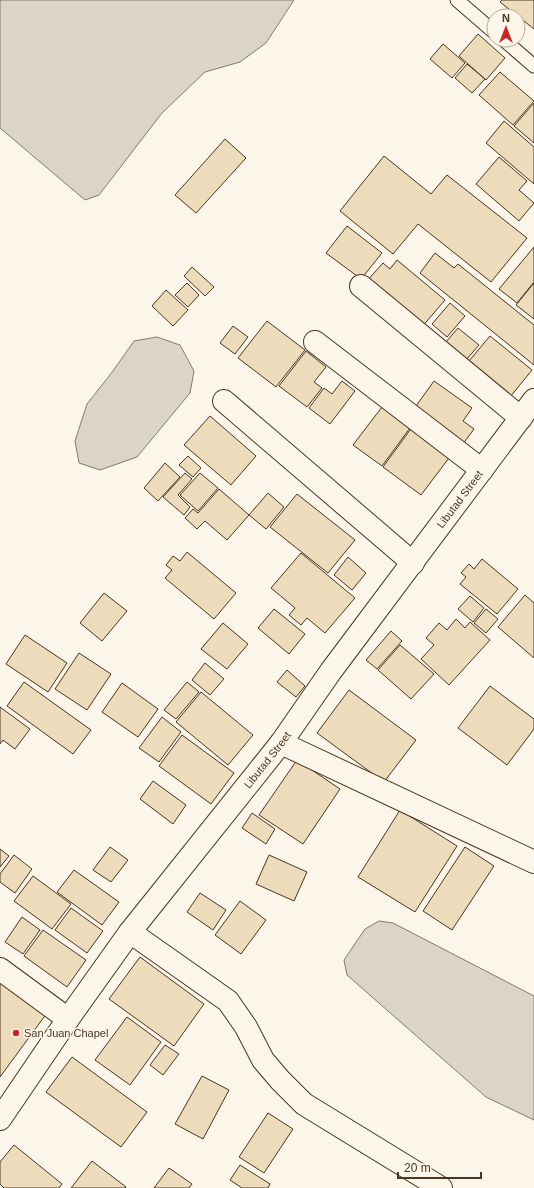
<svg xmlns="http://www.w3.org/2000/svg" width="534" height="1188" viewBox="0 0 534 1188" font-family="Arial,sans-serif">
  <style>
    .water { fill: #dcd4c6; stroke: #887966 }
    .building { fill: #ecdcbc; stroke: #4a3520 }
    .lines { fill: none; stroke-linecap: round; stroke-linejoin: round }
    .lane-casing { stroke: #4a3520; stroke-width: 15 }
    .street-casing { stroke: #4a3520; stroke-width: 24 }
    .lane { stroke: #fbf6e9; stroke-width: 13 }
    .street { stroke: #fbf6e9; stroke-width: 22 }
    .poi-dot { fill: #c62828; stroke: #fbf6e9; stroke-width: 1.5 }
    .labels { text-anchor: middle; stroke-width: 3; stroke-linejoin: round; paint-order: stroke }
    .street-label { font-size: 11px; fill: #4a3520; stroke: #fbf6e9 }
    .poi-label { font-size: 11px; fill: #4a3520; stroke: #fbf6e9; text-anchor: start }
  </style>
  <rect width="100%" height="100%" fill="#fbf6e9"/>
  <path class="water" d="M1,0H294L266,43L240,62L205,72L162,113L99,195L85,200L0,128V2Z
    M157,337L180,345L194,371L190,393L137,457L100,470L79,463L75,441L87,404L113,371L134,341Z
    M379,921L393,923L534,996V1120L486,1097L347,975L344,960L365,929Z"/>
  <path class="building" d="M502,0H534V29L500,2Z
    M478,34L505,58L486,80L459,56Z
    M443,44L465,63L452,78L430,59Z
    M467,64L485,79L472,93L455,78Z
    M500,72L534,101L513,125L479,95Z
    M534,103V143L514,126Z
    M504,121L534,147V184L486,143Z
    M225,139L246,158L196,213L175,195Z
    M384,156L431,194L447,175L527,238L491,282L418,224L393,254L340,211Z
    M499,157L527,181L519,190L534,203L519,221L476,184Z
    M347,226L382,253L361,279L326,253Z
    M534,247V282L517,303L499,289Z
    M435,253L454,268L458,264L534,325V365L420,273Z
    M397,260L445,300L421,328L366,282L383,263L390,269Z
    M192,267L214,287L205,296L184,276Z
    M187,283L199,295L188,307L175,295Z
    M534,283V319L516,305Z
    M166,290L188,310L173,326L152,306Z
    M450,303L465,316L447,337L432,324Z
    M267,321L305,350L276,387L238,358Z
    M233,326L248,337L235,354L220,343Z
    M458,328L479,345L466,360L446,342Z
    M490,336L532,370L506,402L464,367Z
    M306,351L326,367L314,382L322,388L307,407L279,386Z
    M342,381L355,391L330,424L309,408L324,388L332,394Z
    M434,381L472,408L463,421L474,429L460,448L411,413Z
    M382,407L410,428L382,466L353,445Z
    M210,416L256,456L231,485L184,445Z
    M413,426L452,454L421,495L383,467Z
    M188,456L201,468L193,477L179,465Z
    M165,463L180,477L158,501L144,488Z
    M185,473L192,479L178,495L190,507L184,515L163,497Z
    M200,473L218,488L198,511L180,495Z
    M219,489L249,515L227,540L205,521L197,529L185,518L193,509L198,513Z
    M268,493L284,507L266,529L249,515Z
    M297,494L355,540L328,573L270,527Z
    M187,552L236,593L214,619L165,578L172,570L166,565L173,556L180,561Z
    M301,553L355,598L325,633L307,618L301,625L289,615L295,608L271,588Z
    M348,557L366,573L352,590L334,575Z
    M482,559L518,589L497,614L460,584L466,577L461,573L469,564L474,569Z
    M104,593L127,611L102,641L80,623Z
    M525,595L534,603V658L498,627Z
    M470,596L484,608L473,622L458,609Z
    M274,609L305,634L289,654L258,628Z
    M486,609L498,619L486,633L474,623Z
    M456,619L465,628L470,622L490,640L449,685L421,659L434,645L426,638L439,623L447,630Z
    M223,623L248,644L227,669L201,649Z
    M391,631L402,641L377,669L366,660Z
    M25,635L67,663L48,692L6,664Z
    M400,645L434,674L411,699L378,670Z
    M79,653L111,674L87,710L55,689Z
    M205,663L224,679L210,695L192,680Z
    M287,670L305,686L296,697L277,682Z
    M24,682L91,730L73,754L7,706Z
    M187,682L199,692L176,719L164,710Z
    M122,683L158,709L138,737L102,712Z
    M490,686L534,719V729L507,765L458,728Z
    M349,690L416,740L384,782L317,733Z
    M201,692L253,735L228,765L176,722Z
    M0,707L30,729L15,749L3,740L0,744Z
    M162,717L181,732L159,762L139,748Z
    M182,735L234,773L211,804L159,766Z
    M297,760L340,789L303,844L259,815Z
    M153,781L186,805L173,824L140,799Z
    M400,810L457,846L415,912L358,877Z
    M252,813L275,829L266,844L242,828Z
    M110,847L128,860L111,882L93,870Z
    M465,847L494,866L452,930L423,911Z
    M0,849L9,856L0,867Z
    M14,855L32,869L15,893L0,882V874Z
    M269,855L307,872L294,901L256,884Z
    M74,870L119,902L102,925L57,892Z
    M33,876L71,904L52,929L14,901Z
    M200,893L226,910L213,930L187,912Z
    M240,901L266,920L241,954L215,935Z
    M71,908L103,931L87,953L55,930Z
    M22,917L40,930L23,954L5,942Z
    M43,930L86,960L67,987L24,956Z
    M140,957L204,1004L174,1046L109,999Z
    M0,978L47,1013L0,1077Z
    M127,1017L161,1042L130,1085L95,1060Z
    M165,1045L179,1054L163,1075L150,1065Z
    M72,1057L147,1112L121,1147L46,1092Z
    M202,1076L229,1090L203,1139L175,1124Z
    M268,1113L293,1129L264,1173L239,1157Z
    M14,1145L62,1184L59,1188H4L0,1184V1162Z
    M92,1161L126,1187L125,1188H71Z
    M240,1165L270,1184L268,1188H242L230,1180Z
    M169,1168L192,1184L189,1188H154Z"/>
  <g class="lines">
    <defs>
      <path id="lane" d="M457,0L494,32
        M504,40L534,66"/>
      <g id="street">
        <path d="M361,286L521,418"/>
        <path d="M315,342L482,470"/>
        <path d="M224,401L413,563"/>
        <path d="M281,743L534,862"/>
        <path d="M130,932L228,1001L246,1027L263,1060L280,1080L304,1104L441,1188"/>
        <path d="M0,969L68,1019"/>
        <path id="s1" d="M0,1119L68,1019L130,932L281,743L331,671L534,400"/>
      </g>
    </defs>
    <use href="#lane" class="lane-casing"/>
    <use href="#street" class="street-casing"/>
    <use href="#lane" class="lane"/>
    <use href="#street" class="street"/>
  </g>
  <circle class="poi-dot" cx="16" cy="1033" r="4"/>
  <g class="labels">
    <g class="street-label">
      <text dy="4" stroke="none"><textPath href="#s1" startOffset="772">Libutad Street</textPath></text>
      <text dy="4" stroke="none"><textPath href="#s1" startOffset="448">Libutad Street</textPath></text>
    </g>
    <g class="poi-label">
      <text x="24" y="1037">San Juan Chapel</text>
    </g>
  </g>
  <g transform="translate(506 28)"><circle r="19" fill="#fbf6e9" stroke="#b4a999"/>
  <path d="M0-3L7 15L0 10L-7 15Z" fill="#c62828"/>
  <text y="-6" font-size="11" font-weight="bold" text-anchor="middle" fill="#4a3520">N</text>
  </g>
  <path d="M398 1172v6h83v-6" fill="none" stroke="#4a3520" stroke-width="2"/>
  <text x="404" y="1172" font-size="12" fill="#4a3520" stroke="#fbf6e9" stroke-width="3" paint-order="stroke">20 m</text>
</svg>
